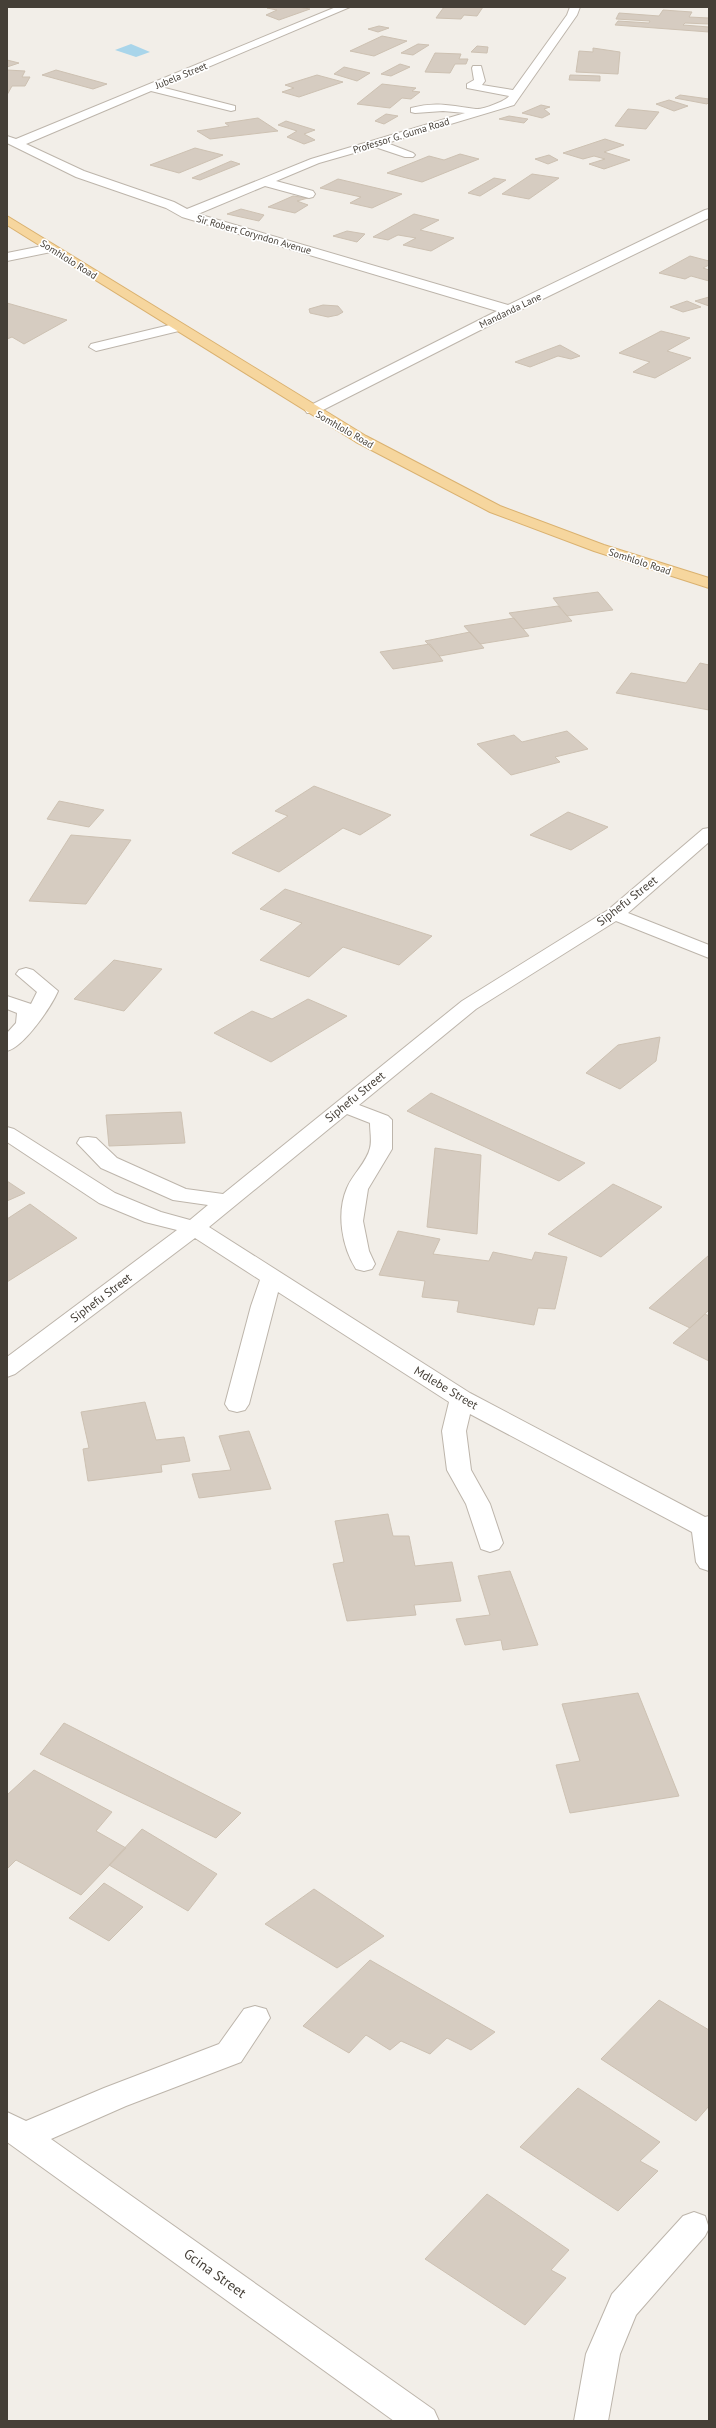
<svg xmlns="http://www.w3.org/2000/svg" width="716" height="2428" viewBox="0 0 716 2428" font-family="'PT Sans',sans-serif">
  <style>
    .water { fill: #a9d5ea }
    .building { fill: #d6ccc1; stroke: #cdc1b2 }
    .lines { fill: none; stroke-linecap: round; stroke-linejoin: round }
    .minor-casing { stroke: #bdb5ab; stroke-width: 2 }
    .major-casing { stroke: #dab16f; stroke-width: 2 }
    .minor { fill: #fff; fill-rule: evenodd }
    .major { fill: #f6d69e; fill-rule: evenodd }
    .labels { text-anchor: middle; stroke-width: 3.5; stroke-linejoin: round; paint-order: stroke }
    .far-street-label { font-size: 10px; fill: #453f37; stroke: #fff }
    .street-label { font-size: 12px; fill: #453f37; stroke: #fff }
    .near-street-label { font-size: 14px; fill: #453f37; stroke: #fff }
  </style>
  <rect width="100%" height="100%" fill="#f2eee8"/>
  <path class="water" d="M131,44L150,52L136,57L115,50Z"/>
  <path class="building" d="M270,7H298L310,9L279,20L266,15L277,10L267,8Z
    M444,7H483L477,16L464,15L461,19L436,18Z
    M663,10L692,12L689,17L709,18V24L685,23L683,25L709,27V32L615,25L618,21L649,23L650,21L616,19L619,13L659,16Z
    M379,26L389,28L378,32L368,29Z
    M382,36L407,41L374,56L350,51Z
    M418,44L429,45L413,55L401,53Z
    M477,46L488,47L487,53L471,52Z
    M593,48L620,52L618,74L576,72L579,51L593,52Z
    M435,53L461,54L459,59H468L466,64H455L450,73L425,72Z
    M7,60L19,63L7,67Z
    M400,64L410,67L391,76L381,74Z
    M344,67L370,73L357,81L334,74Z
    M7,70L25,71L22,77H30L25,86H12L7,95Z
    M56,70L107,84L93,89L42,75Z
    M317,75L343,82L299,97L282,92L294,88L285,85Z
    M570,75L600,76V81L569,80Z
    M382,84L416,88L412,91L420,92L411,99L402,98L390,108L357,104Z
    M680,95L709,99V102L707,104L675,98Z
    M669,100L688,106L674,111L656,104Z
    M541,105L550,107L544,109L550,114L542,118L522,113Z
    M628,109L659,112L646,129L615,126Z
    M386,114L398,116L384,124L375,121Z
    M509,116L528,119L524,123L499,119Z
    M258,118L278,131L210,139L197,131L229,126L225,123Z
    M286,121L315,130L304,134L315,140L304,144L287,137L297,131L278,125Z
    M605,139L624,145L604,152L630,160L604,169L589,164L605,159L594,156L583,159L563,153Z
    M195,148L223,155L179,173L150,165Z
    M460,154L479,159L422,182L387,173L429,156L444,160Z
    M549,155L558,160L548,164L535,159Z
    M231,161L240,164L200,180L192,178Z
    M532,174L559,178L529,199L502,194Z
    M494,178L506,180L480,196L468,193Z
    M338,179L402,194L372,208L350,203L361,197L320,188Z
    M293,196L308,198L297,201L308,205L295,213L268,207Z
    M241,209L264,215L259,221L227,214Z
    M414,214L439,220L420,230L454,238L431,251L403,245L416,238L398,235L388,240L373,237Z
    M347,231L365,234L357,242L333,236Z
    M690,256L709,261V265L703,268L709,270V281L691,276L685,279L659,273Z
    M709,297V306L695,301Z
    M687,301L701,307L683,312L670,307Z
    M7,303L67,320L24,344L12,337L7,339Z
    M323,305L338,306L343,312L338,315L328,317L310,313L309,309Z
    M661,331L690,338L667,351L691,358L655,378L633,372L650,362L619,353Z
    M560,345L580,356L571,359L558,356L530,367L515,362Z
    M598,592L613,610L567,616L553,598Z
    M558,606L572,621L523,629L509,613Z
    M514,618L529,636L480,644L464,626Z
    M470,632L484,648L440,656L425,641Z
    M430,644L443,661L393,669L380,652Z
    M700,663L709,665V710L616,693L631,673L686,683Z
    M567,731L588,749L555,757L560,762L511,775L477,744L514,735L522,742Z
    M314,786L391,815L360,835L343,828L279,872L232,853L288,816L275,811Z
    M59,801L104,810L89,827L47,819Z
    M568,812L608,827L571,850L530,835Z
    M71,835L131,840L86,904L29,901Z
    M285,889L432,936L399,965L343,947L309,977L260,960L302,923L260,909Z
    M114,960L162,969L124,1011L74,999Z
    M308,999L347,1016L271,1062L214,1033L252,1011L272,1019Z
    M660,1037L656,1061L620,1089L586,1073L618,1045Z
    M431,1093L585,1163L559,1181L407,1111Z
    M181,1112L185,1143L109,1146L106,1115Z
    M435,1148L481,1155L477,1234L427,1227Z
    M7,1181L25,1193L7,1201Z
    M613,1184L662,1207L601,1257L548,1234Z
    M30,1204L77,1238L7,1282V1219Z
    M398,1231L440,1239L433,1254L489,1261L493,1252L532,1260L535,1252L567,1257L555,1309L538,1308L534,1325L457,1312L459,1301L422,1297L425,1281L379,1275Z
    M709,1255V1310L690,1328L649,1308Z
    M705,1314L709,1316V1361L673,1343Z
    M145,1402L156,1440L184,1437L190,1461L161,1465L162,1472L88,1481L83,1449L89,1448L81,1412Z
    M249,1431L271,1489L199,1498L192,1474L231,1470L219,1436Z
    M388,1514L393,1536H409L415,1566L452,1562L461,1601L414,1605L416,1615L347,1621L333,1564L344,1562L335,1521Z
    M510,1571L538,1645L503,1650L501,1640L465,1645L456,1619L490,1615L478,1576Z
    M638,1693L679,1796L570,1813L556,1765L580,1761L562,1704Z
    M64,1723L241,1813L216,1838L40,1754Z
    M34,1770L112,1812L96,1831L126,1848L81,1895L16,1860L7,1869V1795Z
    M142,1829L217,1874L188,1911L109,1865Z
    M104,1883L143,1907L109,1941L69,1918Z
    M314,1889L384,1936L337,1968L265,1924Z
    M370,1960L495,2032L471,2050L447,2038L430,2054L401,2041L390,2050L366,2035L349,2053L303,2026Z
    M659,2000L709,2030V2106L696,2121L601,2059Z
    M578,2088L660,2142L640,2161L658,2171L618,2211L520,2147Z
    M487,2194L569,2250L551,2270L566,2278L525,2325L425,2259Z"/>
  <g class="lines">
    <defs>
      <path id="minor" d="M336,7H350L161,87L235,106V110L231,111L151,91L26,144L84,171L174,202L187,209L311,159L465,113L443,111L415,113L411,112V108C436,101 452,106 476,109C482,110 506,101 509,96L467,88V84L474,80L472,68L473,66H481L485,81L482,85L513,90L567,15L570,7H580L577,15L514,105L387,143L413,153L415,155L413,157H405L375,147L319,163L276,181L313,191L315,194L313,197L309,198L265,186L198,214L508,305L705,210L709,209V218L514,313L317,413H307L305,410L307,407L497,311L182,217L166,208L76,177L7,143V136L16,139Z
        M52,244L58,248L56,251L7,261V253Z
        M178,323L185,327L183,330L96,351L89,347L91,344Z
        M709,828V842L628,913L709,945V958L616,921L476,1009L359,1105L388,1116L392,1120V1149L368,1189L363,1221L369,1251L375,1264L372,1269L364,1271L356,1269C342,1247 336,1213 347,1188C352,1175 367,1162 370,1148C372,1141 370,1131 370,1123L347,1114L209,1227L470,1393L705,1517L709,1516V1571L700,1568L696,1562L692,1532L470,1414L466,1431L471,1470L490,1504L503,1543L499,1549L490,1552L481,1549L466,1504L447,1470L442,1431L449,1402L278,1292L249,1404L245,1410L237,1412L229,1410L225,1404L251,1306L260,1280L195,1238L15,1374L7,1377V1357L177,1230L145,1222L99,1203L7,1142V1127L14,1129L115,1193L161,1212L190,1220L208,1205L173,1200L101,1168L77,1143L80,1138L88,1137L96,1138L117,1158L186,1189L223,1194L462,1001L608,910L703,829Z
        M26,968L33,970L58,991C51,1007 24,1047 7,1051V1033L16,1023L17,1013L7,1009V996L31,1004L37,992L16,974L19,970Z
        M255,2006L266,2009L270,2018L241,2062L126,2106L51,2139L434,2410L439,2421H394L7,2142V2112L26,2121L104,2088L219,2044L244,2009Z
        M694,2212L705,2216L709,2228L705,2236L636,2315L620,2354L608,2421H574L586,2354L612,2294L683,2216Z"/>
      <path id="major" d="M7,216L366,436L500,506L604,545L709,578V588L594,551L490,512L356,442L7,225Z"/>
    </defs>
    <use href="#minor" class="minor-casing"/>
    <use href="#major" class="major-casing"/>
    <use href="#minor" class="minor"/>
    <use href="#major" class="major"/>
  </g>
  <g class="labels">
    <g class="far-street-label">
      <text transform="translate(181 75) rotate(-22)" y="4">Jubela Street</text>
      <text transform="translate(401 135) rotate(-17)" y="4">Professor G. Guma Road</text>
      <text transform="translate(254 234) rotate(16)" y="4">Sir Robert Coryndon Avenue</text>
      <text transform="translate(69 259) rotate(32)" y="4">Somhlolo Road</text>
      <text transform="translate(510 310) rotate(-26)" y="4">Mandanda Lane</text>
      <text transform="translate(345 429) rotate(30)" y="4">Somhlolo Road</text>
      <text transform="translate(640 561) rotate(18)" y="4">Somhlolo Road</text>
    </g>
    <g class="street-label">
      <text transform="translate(627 901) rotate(-38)" y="4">Siphefu Street</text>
      <text transform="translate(355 1097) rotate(-39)" y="4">Siphefu Street</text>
      <text transform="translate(101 1298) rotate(-37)" y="4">Siphefu Street</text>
      <text transform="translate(446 1388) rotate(31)" y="4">Mdlebe Street</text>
    </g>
    <g class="near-street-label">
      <text transform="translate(215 2273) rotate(36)" y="5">Gcina Street</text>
    </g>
  </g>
  <rect width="716" height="2428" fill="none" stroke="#453f37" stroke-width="16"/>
</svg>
